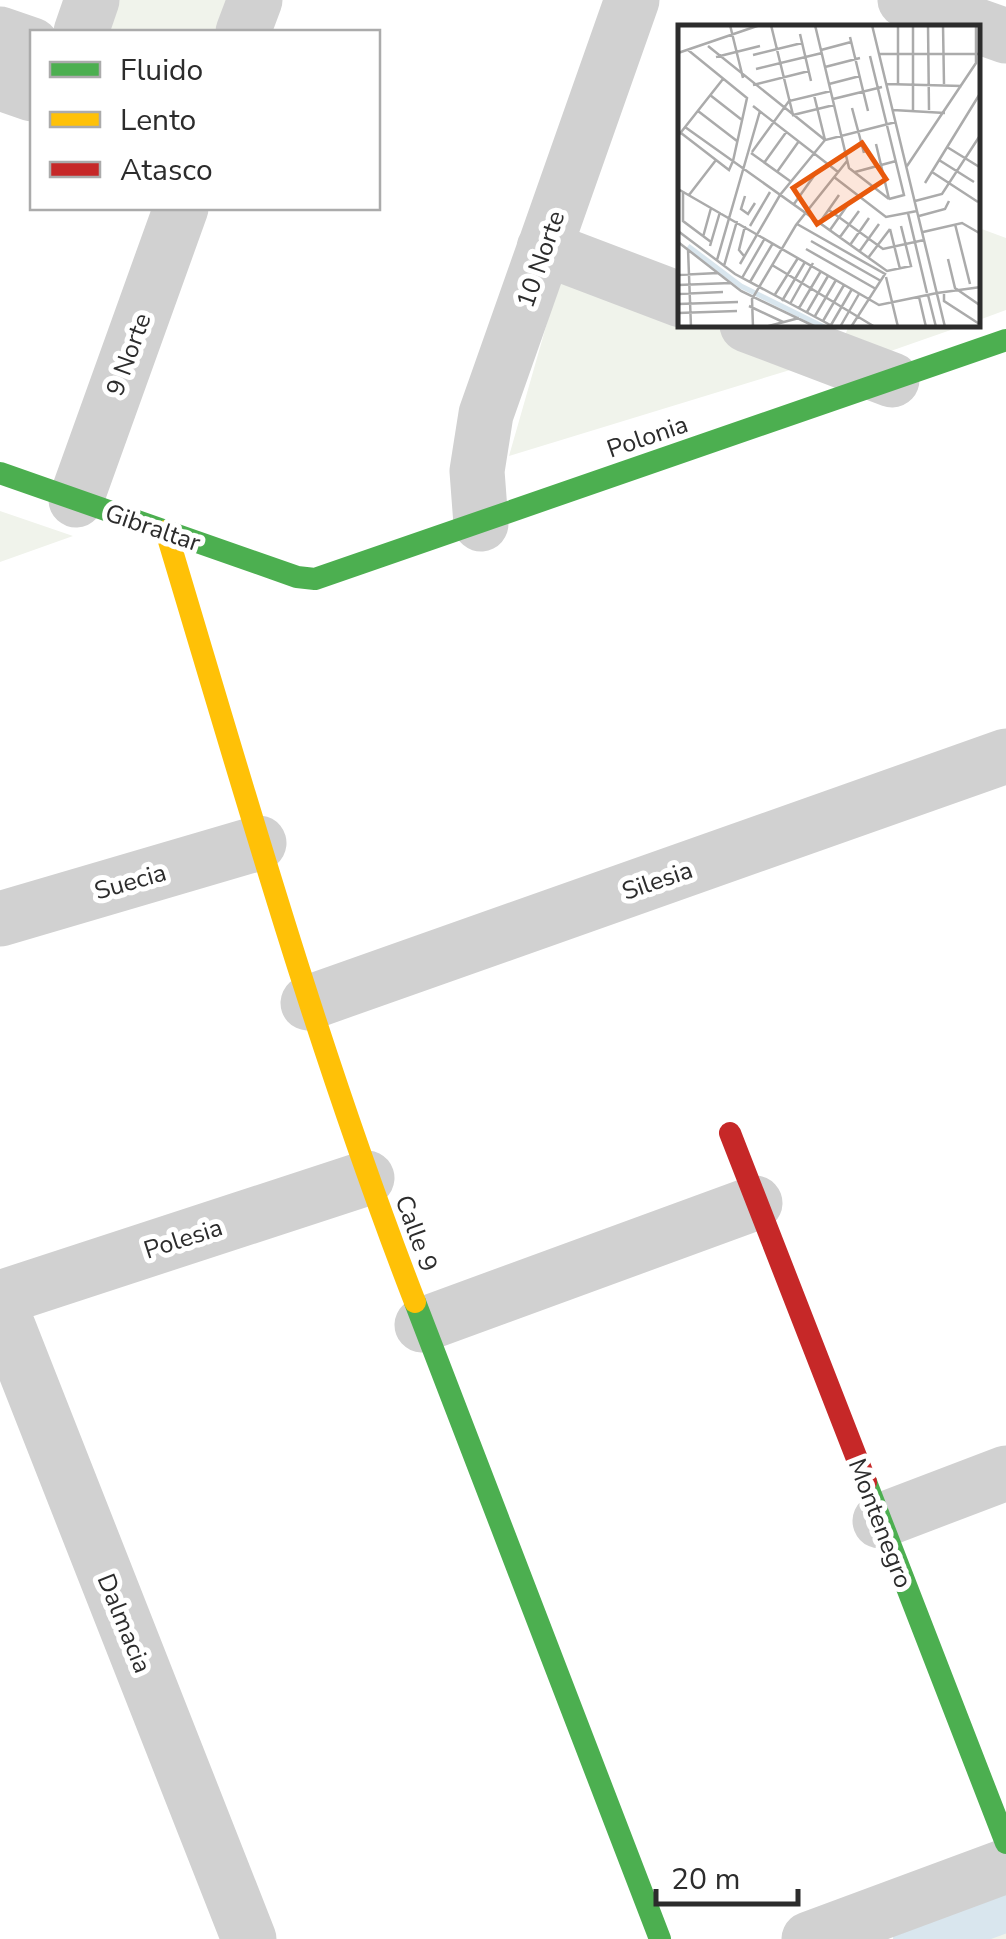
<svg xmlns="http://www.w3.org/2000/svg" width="1006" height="1939" viewBox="0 0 1006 1939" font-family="'Nunito Sans',sans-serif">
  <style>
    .green { fill: #f0f3eb }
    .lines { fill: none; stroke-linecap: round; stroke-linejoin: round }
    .canal { stroke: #d9e6ee; stroke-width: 50 }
    .street { stroke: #d1d1d1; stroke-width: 55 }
    .fast { stroke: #4caf50; stroke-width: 22 }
    .slow { stroke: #ffc107; stroke-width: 22 }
    .jam { stroke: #c62828; stroke-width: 22 }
    .labels { text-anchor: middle; stroke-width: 10; stroke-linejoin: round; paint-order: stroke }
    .street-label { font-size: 25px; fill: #2c2c2c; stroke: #fff }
    .inset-river { fill: none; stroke: #d9e6ee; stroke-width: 5 }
    .inset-road { fill: none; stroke: #ababab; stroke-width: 2.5 }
    .view { fill: #e8590c; fill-opacity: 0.15; stroke: #e8590c; stroke-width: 5 }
    .inset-edge { fill: none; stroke: #2c2c2c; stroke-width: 5 }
  </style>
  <rect width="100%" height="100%" fill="#fff"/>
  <path class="green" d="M116,0H231L219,32H105Z
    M979,228L1006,238V310L979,320Z
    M559,281L681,325H709L826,359L509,456Z
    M849,325H965L885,353L844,338Z
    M0,511L73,536L0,562Z
    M1006,1900V1939H911V1937Z"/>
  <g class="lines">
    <path class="canal" d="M918,1939L1006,1907"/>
    <path class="street" d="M905,0L1006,36
      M81,32L92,0
      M243,32L255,0
      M0,34L32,45
      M0,83L32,94
      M544,248L681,300
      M747,325L892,380
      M76,500L181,208
      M481,524L477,471L486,414L632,0
      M0,919L259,843
      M308,1003L1006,756
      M0,1298L367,1178
      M0,1306L249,1939
      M422,1325L755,1203
      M880,1521L1006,1473
      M809,1939L1006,1866"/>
    <path class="fast" d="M0,473L297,577L315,579L1006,340
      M415,1302L660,1939
      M866,1482L1006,1843"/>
    <path class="slow" d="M166,531C244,790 317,1049 415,1302"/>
    <path class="jam" d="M730,1133L866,1482"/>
  </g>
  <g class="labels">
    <g class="street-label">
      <text transform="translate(540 259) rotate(-71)" y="9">10 Norte</text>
      <text transform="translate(128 354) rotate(-70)" y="9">9 Norte</text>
      <text transform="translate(647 436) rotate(-19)" y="9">Polonia</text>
      <text transform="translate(153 527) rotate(19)" y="9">Gibraltar</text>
      <text transform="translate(657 880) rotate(-19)" y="9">Silesia</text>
      <text transform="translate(130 881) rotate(-16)" y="9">Suecia</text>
      <text transform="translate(417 1233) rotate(70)" y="9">Calle 9</text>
      <text transform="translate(183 1238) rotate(-18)" y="9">Polesia</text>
      <text transform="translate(881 1523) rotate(69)" y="9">Montenegro</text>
      <text transform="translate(125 1623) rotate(68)" y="9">Dalmacia</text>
    </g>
  </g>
  <g transform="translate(678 25)">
    <rect width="302" height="302" fill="#fff"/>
    <path class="inset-river" d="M10,221L63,261L146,302"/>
    <path class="inset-road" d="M52,0L65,53M93,0L115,90L156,80M137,0L171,143L211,174M194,0L267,302M250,0L251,85M265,0L266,59M122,9L133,56M172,12L190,86M30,21L147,115M10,25L69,73L55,136M143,25L173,17M0,28L82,0M201,29H303M75,30L124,18M192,31L226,170L211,174M38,32L82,21M147,42L182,33M78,44L144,28M151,59L182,51M208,59L284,61M220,59V0M75,60L131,46M32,70L64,95M136,70L147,115M155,74L204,62M75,81L160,147M174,83L186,128M215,85L267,88M235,85V0M20,86L59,116M7,102L209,246L233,241L223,201M3,108L51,145L55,136M0,111L45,54M198,119L211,174M269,122L303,143M74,127L111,76L153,66M73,128L112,156M261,135L296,157M86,138L109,106M229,141L298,38V0M99,147L121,116M177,147L218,136M254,147L300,177M156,152L208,192L239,186M247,158L303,67M0,164L201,280L259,268M5,166V196L33,217M11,170L38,135M67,171L63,184L70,189L77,178M237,176L264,169L303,109M116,179L138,148M151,185L205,224L246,215M230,188L249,268M241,191L267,184L271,176M142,197L161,170M119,199L207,249L173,302M277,199L292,259M72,201L92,167M212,204L222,244M152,205L171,178M0,206L57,249L156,302M245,207L284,198L303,209M25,212L33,183M162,212L181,186M133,216L203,256M0,217L63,266L138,302M172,220L191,193M32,221L42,187M10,224L13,302M128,224L198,264M181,227L201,199M66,231L61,225L67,201M190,233L212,204M270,234L277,263L303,281M39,235L82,86M62,239L102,170L147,115L218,97M94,240L197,302M46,241L59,196M0,250L40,248M208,252L220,302M64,253L87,213M72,257L95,218M0,260L53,258M259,268L303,262M0,269L45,267M266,269V276L303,300M250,270L258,302M96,271L120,233M241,272L248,302M104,276L127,237M0,279L60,277M112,279L135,238M71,281L105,297M121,283L143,246M129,287L150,251M0,288L59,286M137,291L158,255M145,296L166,260M153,300L174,264M75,302L74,274L118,200L169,136M87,302L121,293M162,302L181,269"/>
    <path class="view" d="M184,118L208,154L139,199L115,163Z"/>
    <rect width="302" height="302" class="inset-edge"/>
  </g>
  <rect x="30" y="30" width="350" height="180" fill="#ffffff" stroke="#ababab" stroke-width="2.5"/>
  <rect x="50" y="62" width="50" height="15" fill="#4caf50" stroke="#ababab" stroke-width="2.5"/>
  <text x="120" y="80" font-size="30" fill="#2c2c2c">Fluido</text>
  <rect x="50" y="112" width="50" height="15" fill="#ffc107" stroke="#ababab" stroke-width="2.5"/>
  <text x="120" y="130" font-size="30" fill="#2c2c2c">Lento</text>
  <rect x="50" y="162" width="50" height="15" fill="#c62828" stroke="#ababab" stroke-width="2.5"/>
  <text x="120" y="180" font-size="30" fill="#2c2c2c">Atasco</text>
  <path d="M656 1889v15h142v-15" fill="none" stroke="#2c2c2c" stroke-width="5"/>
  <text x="671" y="1889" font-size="30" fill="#2c2c2c" stroke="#ffffff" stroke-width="8" paint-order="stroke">20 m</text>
</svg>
